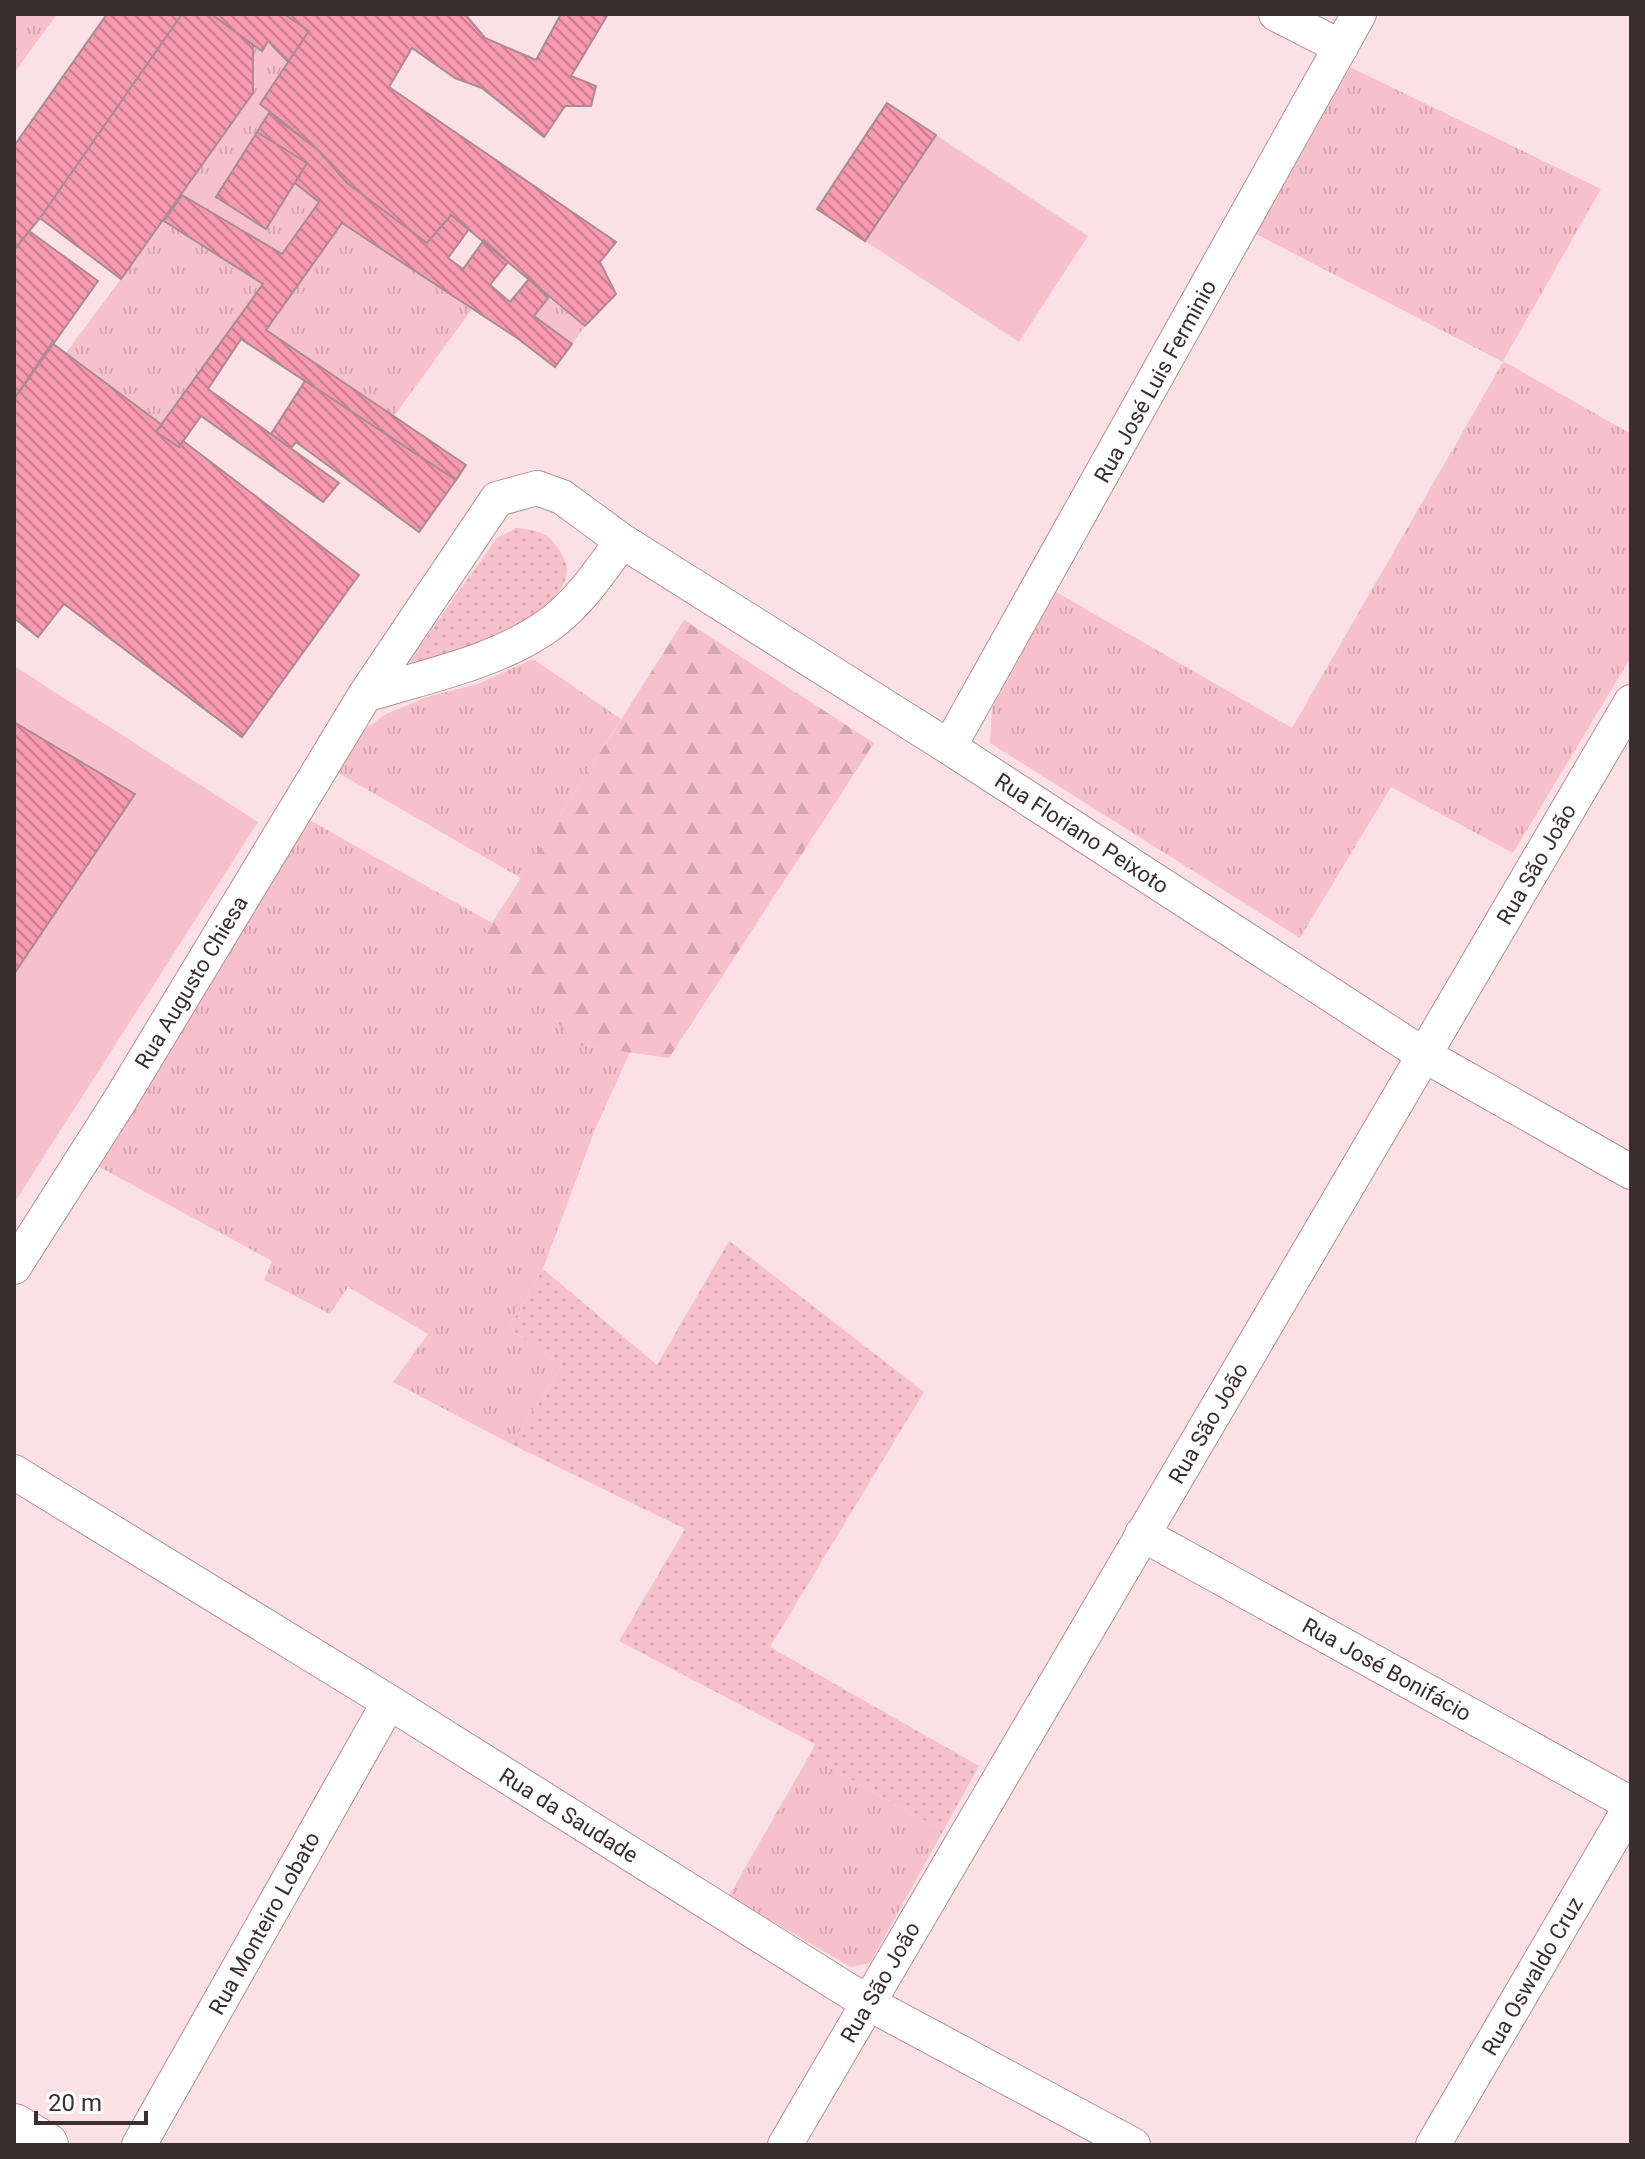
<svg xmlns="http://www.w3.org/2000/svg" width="1645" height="2159" viewBox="0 0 1645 2159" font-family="Roboto,sans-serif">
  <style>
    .grass { fill: url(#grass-tufts) }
    .forest { fill: url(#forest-firs) }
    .park { fill: url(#park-dots) }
    .pitch { fill: #f7c1cc }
    .building { fill: url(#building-back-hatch); stroke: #aa8b91; stroke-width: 2 }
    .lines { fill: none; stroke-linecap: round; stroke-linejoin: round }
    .street-casing { stroke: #b09197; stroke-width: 36 }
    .secondary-casing { stroke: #b09197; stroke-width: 46 }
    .street { stroke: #fff; stroke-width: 34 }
    .secondary { stroke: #fff; stroke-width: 44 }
    .labels { text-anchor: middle; stroke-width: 8; stroke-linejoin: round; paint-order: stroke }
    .street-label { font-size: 22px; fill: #3b2e31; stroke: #fff }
  </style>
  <defs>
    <pattern id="grass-tufts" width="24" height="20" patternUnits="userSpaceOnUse" patternTransform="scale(2)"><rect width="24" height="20" fill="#f7c1cc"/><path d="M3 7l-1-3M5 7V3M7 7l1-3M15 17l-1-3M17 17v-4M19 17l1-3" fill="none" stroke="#d5a6b0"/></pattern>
    <pattern id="forest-firs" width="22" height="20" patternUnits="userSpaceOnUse" patternTransform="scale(2)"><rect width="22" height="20" fill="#f7c1cc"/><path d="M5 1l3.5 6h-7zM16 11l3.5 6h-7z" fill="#d5a6b0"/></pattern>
    <pattern id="park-dots" width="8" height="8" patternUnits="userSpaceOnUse" patternTransform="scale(2)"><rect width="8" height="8" fill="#f7c1cc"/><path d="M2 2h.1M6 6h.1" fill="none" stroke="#d5a6b0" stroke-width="1.8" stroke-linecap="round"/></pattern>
    <pattern id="building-back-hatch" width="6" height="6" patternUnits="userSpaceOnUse" patternTransform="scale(2)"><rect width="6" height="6" fill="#f799af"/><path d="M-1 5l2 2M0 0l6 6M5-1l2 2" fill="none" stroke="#c97d8f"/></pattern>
  </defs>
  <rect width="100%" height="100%" fill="#fbe0e5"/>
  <path class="grass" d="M14,14H57L14,73Z
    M268,41L288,62L261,104L269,113L216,197L266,228L295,183L319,202L282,254L182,195L253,93V45L262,50Z
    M1350,67L1601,189L1503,361L1631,434V657L1513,853L1391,787L1300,938L990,743L992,708L1056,592L1292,728L1503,362L1256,234Z
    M164,221L263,284L162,425L66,353Z
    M342,223L472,309L394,416L266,330Z
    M548,298L585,326L572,344L534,316Z
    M533,659L621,719L521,878L335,771L358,734L386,714L427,697L478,684Z
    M306,818L492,923L483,939L578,1045L630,1052L594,1132L543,1269L509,1328L562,1366L511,1444L393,1382L428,1334L348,1287L330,1314L264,1280L272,1261L94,1164Z
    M809,1756L943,1831L870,1963L851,1967L729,1896Z"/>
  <path class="forest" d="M684,620L874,743L669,1058L578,1045L482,939Z"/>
  <path class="park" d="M516,528C543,531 552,534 564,559C581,592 515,633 490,645C466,655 437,660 412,667L409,661L497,538Z
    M729,1241L924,1392L770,1647L979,1766L943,1831L809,1756L815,1744L619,1641L685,1529L511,1444L562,1366L509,1328L543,1269L657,1365Z"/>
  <path class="pitch" d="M936,135L1088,236L1019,342L865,241Z
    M14,666L258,822L14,1203Z"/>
  <path class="building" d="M107,14H182L40,218L14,250V146Z
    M182,14H211L253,45V93L121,279L40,218Z
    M211,14H284L309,31L288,62L268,41L262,51Z
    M284,14H465L485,38L536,60L561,14H608L571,76L596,86L591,106H565L544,137L482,88L455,78L412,48L389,87L616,242L600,262L616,294L585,326L451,215L427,243L347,183L318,150L260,104L309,31Z
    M887,103L936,135L865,241L817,209Z
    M269,113L318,150L347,183L427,243L451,215L469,229L448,258L463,269L484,240L508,262L490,285L510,302L529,279L548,298L534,316L572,344L555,367L517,338L342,223L266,330L466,465L456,480L241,339L208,389L339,483L323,502L201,416L179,447L156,432L263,284L164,221L182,195L282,254L319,202L295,183L307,163L257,132Z
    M257,132L307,163L266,229L216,197Z
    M29,231L98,281L14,399V250Z
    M52,343L162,425L156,432L179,447L183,441L359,575L242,737L64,604L38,637L14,618V399Z
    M305,381L456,480L419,532L296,442L291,448L271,434Z
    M14,722L135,794L14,974Z"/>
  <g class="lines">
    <defs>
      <path id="street" d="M1276,14L1341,47
        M365,695C426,676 503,661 554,621C582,599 601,570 622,541
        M949,747L1359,14
        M14,1267L119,1102L365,695L497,499L537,488L562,497L622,541L949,747L1424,1055L1631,1172
        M14,1472L389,1702L868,2003L1133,2145
        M1142,1534L1631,1804
        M139,2145L389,1702
        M785,2145L1631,702
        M1433,2145L1631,1806"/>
      <path id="secondary" d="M14,2126L46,2145"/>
    </defs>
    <use href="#street" class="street-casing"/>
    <use href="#secondary" class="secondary-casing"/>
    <use href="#street" class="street"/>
    <use href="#secondary" class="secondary"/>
  </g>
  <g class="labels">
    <g class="street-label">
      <text transform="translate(1155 381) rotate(-61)" y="8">Rua José Luis Ferminio</text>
      <text transform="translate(1082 833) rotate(33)" y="8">Rua Floriano Peixoto</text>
      <text transform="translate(1536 864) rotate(-60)" y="8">Rua São João</text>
      <text transform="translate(191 982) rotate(-59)" y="8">Rua Augusto Chiesa</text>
      <text transform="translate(1208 1423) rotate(-60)" y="8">Rua São João</text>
      <text transform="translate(1387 1669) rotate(29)" y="8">Rua José Bonifácio</text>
      <text transform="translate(569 1815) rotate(32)" y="8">Rua da Saudade</text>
      <text transform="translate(264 1923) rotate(-61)" y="8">Rua Monteiro Lobato</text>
      <text transform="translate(1532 1976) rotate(-60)" y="8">Rua Oswaldo Cruz</text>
      <text transform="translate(880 1982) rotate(-60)" y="8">Rua São João</text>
    </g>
  </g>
  <rect width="1645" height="2159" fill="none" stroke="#3b2e31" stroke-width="32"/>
  <path d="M36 2111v12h110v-12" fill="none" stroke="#3b2e31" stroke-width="4"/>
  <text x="48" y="2111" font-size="24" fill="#3b2e31" stroke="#ffffff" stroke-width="6" paint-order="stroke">20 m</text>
</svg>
